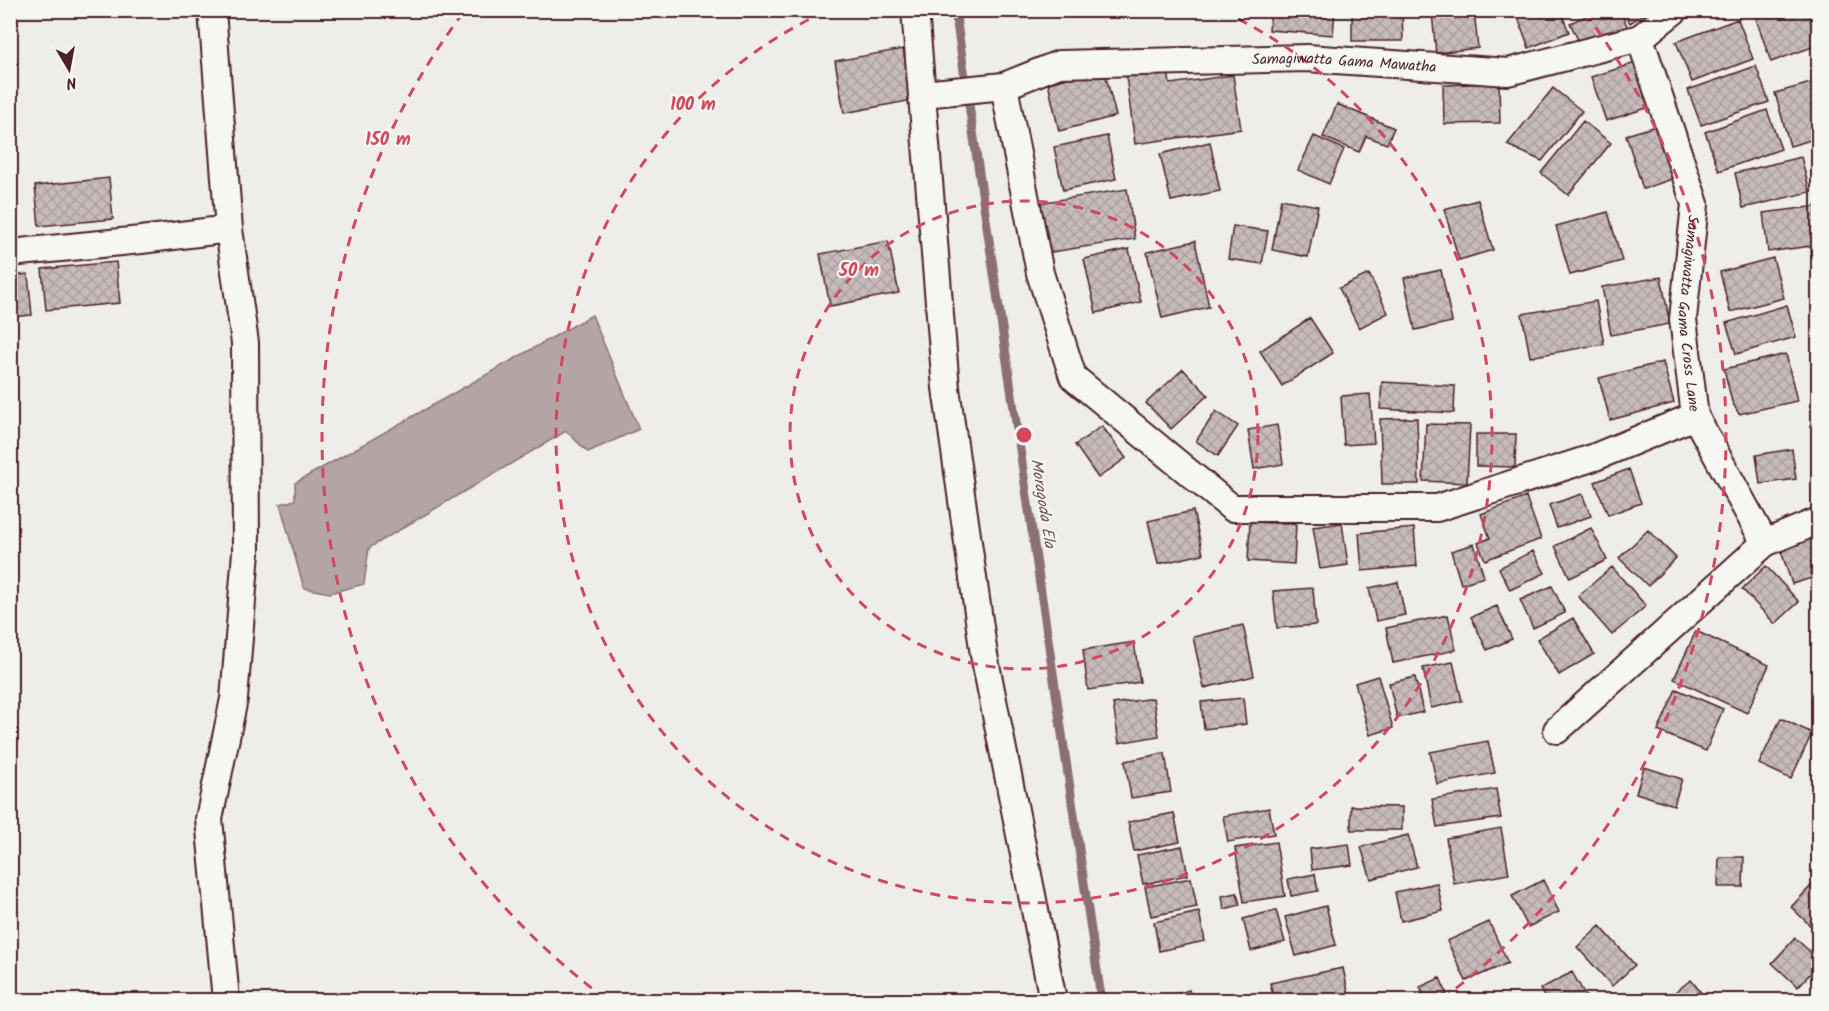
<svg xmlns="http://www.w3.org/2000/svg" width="1829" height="1011" viewBox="0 0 1829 1011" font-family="Kalam,sans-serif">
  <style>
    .water { fill: #b4a4a5; stroke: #8a6f74; stroke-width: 1.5 }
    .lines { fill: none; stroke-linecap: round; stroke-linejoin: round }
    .stream { stroke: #8a6f74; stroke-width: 9 }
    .building { fill: url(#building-cross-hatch); stroke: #4a1f2b; stroke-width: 1.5 }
    .street-casing { stroke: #4a1f2b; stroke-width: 30 }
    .street { stroke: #f6f6f2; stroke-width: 26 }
    .ring { fill: none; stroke: #d1495b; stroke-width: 3; stroke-dasharray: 10 8 }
    .labels { text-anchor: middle; stroke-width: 4.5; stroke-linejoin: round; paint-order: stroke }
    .street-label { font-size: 15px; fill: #4a1f2b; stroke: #f6f6f2 }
    .water-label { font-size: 16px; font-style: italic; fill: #6f4e56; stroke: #f6f6f2 }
    .centre { fill: #d1495b; stroke: #f6f6f2; stroke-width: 3 }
    .ring-label { font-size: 18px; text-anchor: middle; font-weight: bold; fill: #d1495b; stroke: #f6f6f2; stroke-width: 4.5; stroke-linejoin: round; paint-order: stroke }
  </style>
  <defs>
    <pattern id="building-cross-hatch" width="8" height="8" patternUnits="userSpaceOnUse" patternTransform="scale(1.5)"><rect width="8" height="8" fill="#c6babb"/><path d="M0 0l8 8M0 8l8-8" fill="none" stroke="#ac9fa1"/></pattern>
  </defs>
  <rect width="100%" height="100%" fill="#efedea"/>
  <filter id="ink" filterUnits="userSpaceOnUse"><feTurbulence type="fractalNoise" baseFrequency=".0167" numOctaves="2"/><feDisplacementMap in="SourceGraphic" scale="12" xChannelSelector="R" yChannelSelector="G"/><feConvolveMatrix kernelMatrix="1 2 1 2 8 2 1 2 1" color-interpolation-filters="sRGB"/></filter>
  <g filter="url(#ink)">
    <path class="water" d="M592,315L639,429L588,452L566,431L369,548L364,584L330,593L304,588L280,504L295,500V483Z"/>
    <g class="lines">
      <path class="stream" d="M955,10L1100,991L1103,1000"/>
    </g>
    <path class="building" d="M1271,10H1335L1333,35L1269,30Z
      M1352,10H1402L1403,41H1352Z
      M1451,10H1474L1478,48L1436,53L1432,13Z
      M1529,10H1560L1569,32L1529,48L1517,15Z
      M1599,10H1620L1628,28L1582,48L1570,23Z
      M1623,10H1651L1630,23Z
      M1753,10H1808L1818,39V45L1771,62Z
      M1738,19L1753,59L1692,82L1676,42Z
      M903,49L913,100L844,113L835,61Z
      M1642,61L1656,105L1606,121L1591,77Z
      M1756,66L1769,102L1701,125L1688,90Z
      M1104,69L1116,116L1059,131L1048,83Z
      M1168,71L1170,84L1233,75L1241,129L1135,144L1126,76Z
      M1818,81V138L1790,146L1775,93Z
      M1499,83L1500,123L1444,124L1443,85Z
      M1553,88L1582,111L1542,161L1507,145Z
      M1337,104L1394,128L1387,144L1366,136L1359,152L1323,137Z
      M1767,110L1781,149L1719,171L1705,132Z
      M1583,121L1611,143L1568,195L1541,173Z
      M1656,126L1672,179L1643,189L1626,135Z
      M1107,136L1116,179L1063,190L1054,147Z
      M1314,136L1344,149L1329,184L1298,170Z
      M1210,142L1220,191L1171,201L1160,154Z
      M1801,157L1810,192L1743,208L1735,173Z
      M109,178L113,219L39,226L35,186Z
      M1127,189L1135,239L1046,253L1038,203Z
      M1281,199L1318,206L1308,257L1272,250Z
      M1478,200L1493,250L1459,260L1444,209Z
      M1818,206V245L1768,252L1763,213Z
      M1608,212L1622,261L1570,275L1556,226Z
      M1233,226L1268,231L1262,264L1228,259Z
      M888,241L899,293L830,306L820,254Z
      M1195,241L1209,307L1162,318L1147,252Z
      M1129,249L1141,302L1096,313L1084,259Z
      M1773,258L1784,298L1730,312L1720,272Z
      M116,262L120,303L46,310L42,269Z
      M1441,270L1452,322L1415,330L1404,278Z
      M28,274L32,315L10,317V276Z
      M1369,274L1388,313L1359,328L1339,288Z
      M1661,277L1670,324L1611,335L1602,287Z
      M1596,301L1604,344L1530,357L1522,314Z
      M1787,305L1796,337L1736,354L1726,323Z
      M1310,318L1333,353L1282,386L1260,351Z
      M1786,354L1797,401L1739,414L1732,402L1724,369Z
      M1663,362L1674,403L1610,420L1599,378Z
      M1183,369L1208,395L1171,429L1146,403Z
      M1382,382L1455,386L1454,413L1380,409Z
      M1370,394L1374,443L1344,445L1341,396Z
      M1216,411L1238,426L1218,456L1196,441Z
      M1417,418L1419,484H1382L1380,419Z
      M1426,424L1470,425L1467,483L1423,481Z
      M1277,425L1283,464L1254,469L1248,430Z
      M1102,426L1126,458L1098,478L1075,445Z
      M1476,434H1516L1515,467L1476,466Z
      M1792,449L1796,479L1760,484L1756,455Z
      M1629,469L1641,503L1608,515L1595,482Z
      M1582,494L1591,516L1557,528L1549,505Z
      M1526,497L1541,539L1485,560L1478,543L1490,538L1481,514Z
      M1193,511L1203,554L1158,564L1148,521Z
      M1250,522L1296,524L1294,564L1248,561Z
      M1342,523L1348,565L1320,569L1313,527Z
      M1414,528L1417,566L1362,571L1359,533Z
      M1591,528L1607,560L1570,578L1555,546Z
      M1648,530L1676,558L1648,586L1619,558Z
      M1818,535V576L1792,584L1780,548Z
      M1474,544L1484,577L1461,584L1451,551Z
      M1533,551L1545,573L1510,590L1499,568Z
      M1766,566L1799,602L1775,624L1742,589Z
      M1612,567L1646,606L1612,635L1578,596Z
      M1398,582L1405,615L1376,621L1369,588Z
      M1552,586L1565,613L1533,628L1520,600Z
      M1313,588L1316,625L1277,628L1273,591Z
      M1497,606L1512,639L1487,650L1471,617Z
      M1448,615L1456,650L1393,663L1386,628Z
      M1573,618L1594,654L1559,675L1537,639Z
      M1243,625L1254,676L1204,688L1193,637Z
      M1696,631L1769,665L1747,713L1674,679Z
      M1134,642L1140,682L1088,690L1083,650Z
      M1453,662L1462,701L1431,708L1423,668Z
      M1378,676L1393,728L1370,735L1355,683Z
      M1415,677L1423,712L1397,718L1389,683Z
      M1676,689L1723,709L1706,751L1658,731Z
      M1153,698L1159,736L1119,743L1113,704Z
      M1243,698L1246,724L1204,729L1201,702Z
      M1781,718L1812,733L1791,779L1759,764Z
      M1488,741L1495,773L1437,784L1430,752Z
      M1165,753L1171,792L1131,798L1125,761Z
      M1644,767L1682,779L1674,805L1636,793Z
      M1496,789L1501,818L1437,827L1432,799Z
      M1351,806L1402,807V830H1351Z
      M1269,808L1274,834L1228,842L1223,816Z
      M1174,813L1180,842L1134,851L1128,822Z
      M1501,828L1509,874L1454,884L1446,838Z
      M1408,835L1417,867L1371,879L1361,847Z
      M1276,842L1285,896L1244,902L1235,848Z
      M1349,844L1352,865L1312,870L1310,849Z
      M1182,846L1188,875L1143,884L1137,855Z
      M1719,857H1744L1743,887H1718Z
      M1315,874L1318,891L1291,896L1288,879Z
      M1191,878L1197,907L1151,916L1145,887Z
      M1543,880L1559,912L1528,927L1512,896Z
      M1437,883L1443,911L1401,921L1395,892Z
      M1813,884L1818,890V933L1791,907Z
      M1237,893L1240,905L1224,909L1222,896Z
      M1326,906L1336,945L1296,956L1285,917Z
      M1276,910L1285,942L1251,951L1243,919Z
      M1199,912L1205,941L1159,951L1154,922Z
      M1489,922L1508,963L1466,981L1447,941Z
      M1600,926L1635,965L1612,986L1577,947Z
      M1795,938L1818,959V965L1798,987L1772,963Z
      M1343,968L1349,996L1330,1000H1274L1270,983Z
      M1572,972L1588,1000H1546L1540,989Z
      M1440,978L1447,994L1432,1000H1426L1420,987Z
      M1691,980L1707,1000H1664Z
      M1189,990L1193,1000H1158Z"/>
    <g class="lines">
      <defs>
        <g id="street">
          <path d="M212,10L229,229L245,343L246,552L234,699L209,819L226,1000"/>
          <path d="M915,10L946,388L984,655L1053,1000"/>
          <path id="s1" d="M1640,38L1695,204L1683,319L1695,416L1765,543"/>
          <path d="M1004,86L1040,273L1073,377L1232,508H1437L1595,457L1695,416"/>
          <path id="s2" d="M923,94L1004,86L1059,64L1307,58L1508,72L1640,38L1675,10"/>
          <path d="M10,253L141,240L229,229"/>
          <path d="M1557,730L1765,543L1818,521"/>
        </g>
      </defs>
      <use href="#street" class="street-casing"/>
      <use href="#street" class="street"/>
    </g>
  </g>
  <g class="ring">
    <circle cx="1024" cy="435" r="234"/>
    <path d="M1222 11A468 468 0 1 1 826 11"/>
    <path d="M606 999A702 702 0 0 1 463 13M1585 13A702 702 0 0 1 1442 999"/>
  </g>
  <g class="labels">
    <g class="street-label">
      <text dy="5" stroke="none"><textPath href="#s2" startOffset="426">Samagiwatta Gama Mawatha</textPath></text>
      <text dy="5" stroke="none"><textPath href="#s1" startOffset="285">Samagiwatta Gama Cross Lane</textPath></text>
    </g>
    <g class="water-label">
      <text transform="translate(1044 503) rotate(81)" y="6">Moragoda Ela</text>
    </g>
  </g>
  <circle cx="1024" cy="435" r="9" class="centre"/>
  <g class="ring-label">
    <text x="693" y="110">100 m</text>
    <text x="388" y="145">150 m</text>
    <text x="859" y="276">50 m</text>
  </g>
  <rect width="1829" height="1011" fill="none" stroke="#f6f6f2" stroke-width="36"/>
  <rect x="18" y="18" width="1793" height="975" fill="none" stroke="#4a1f2b" stroke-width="2" filter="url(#ink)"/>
  <g transform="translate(69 69) rotate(170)" stroke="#f6f6f2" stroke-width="4.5" paint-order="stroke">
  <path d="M0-4.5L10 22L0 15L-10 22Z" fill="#4a1f2b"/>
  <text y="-9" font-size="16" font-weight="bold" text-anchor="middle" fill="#4a1f2b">N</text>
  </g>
</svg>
